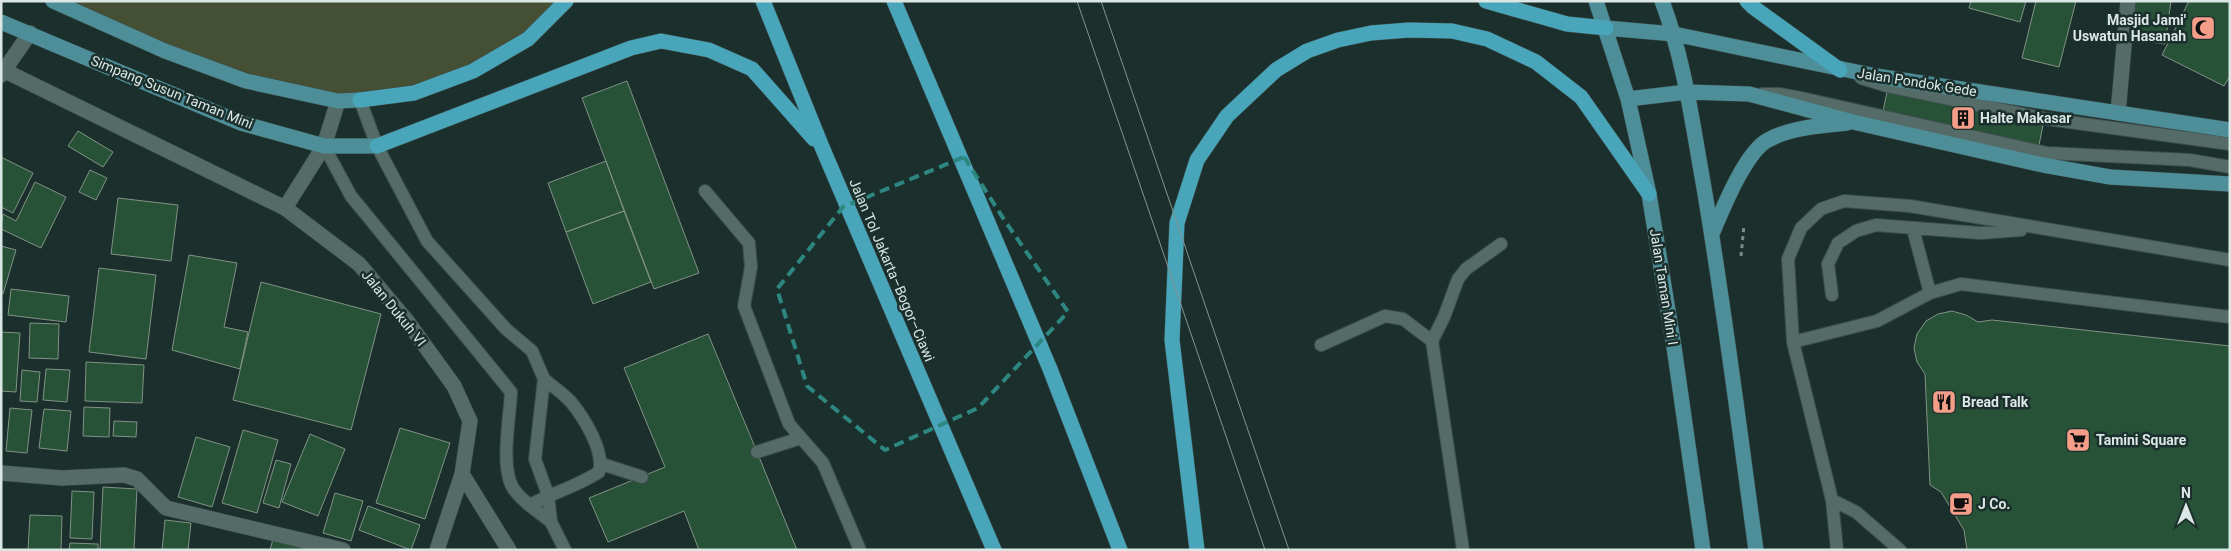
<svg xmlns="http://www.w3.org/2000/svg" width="2231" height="551" viewBox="0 0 2231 551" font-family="Roboto,sans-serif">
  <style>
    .green { fill: #454f33 }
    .building { fill: #285237; stroke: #809285 }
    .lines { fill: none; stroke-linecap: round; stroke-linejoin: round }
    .service-casing { stroke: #3c4e4c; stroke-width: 14 }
    .minor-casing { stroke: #3c4e4c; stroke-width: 16 }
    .primary-casing { stroke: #3c4e4c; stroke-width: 16 }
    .motorway-casing { stroke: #3c4e4c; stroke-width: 16 }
    .path { stroke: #7a8b88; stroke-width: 3; stroke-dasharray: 4 4; stroke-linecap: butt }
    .service { stroke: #546b67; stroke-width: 12 }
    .minor { stroke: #546b67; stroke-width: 15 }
    .primary { stroke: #4d8e99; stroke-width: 15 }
    .motorway { stroke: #48a5ba; stroke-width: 15 }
    .tram { stroke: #839491; stroke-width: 1 }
    .marked { fill: none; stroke: #2d8780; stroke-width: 4; stroke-dasharray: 10 6; stroke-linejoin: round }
    .labels { text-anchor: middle; stroke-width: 5; stroke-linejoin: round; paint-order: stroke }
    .poi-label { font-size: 14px; font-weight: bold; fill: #dae7e5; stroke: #1b302d; text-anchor: start }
    .street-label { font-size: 14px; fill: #dae7e5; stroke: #1b302d }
  </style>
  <rect width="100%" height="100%" fill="#1b302d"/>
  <path class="green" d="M53,1H566L473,71L360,100L246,81Z"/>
  <path class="building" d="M1971,1H2026L2020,22L1969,8Z
    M2036,1H2076L2059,67L2022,58Z
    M2134,1H2171L2165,44L2128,39Z
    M2189,1H2230V76L2224,86L2162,55Z
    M627,81L699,273L654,289L582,98Z
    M1887,92L2043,125L2039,145L1883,111Z
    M78,131L113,152L103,167L68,146Z
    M1,157L33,173L13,213L1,207Z
    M606,161L624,211L566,232L548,183Z
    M90,170L107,178L96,200L79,192Z
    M35,182L66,197L41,248L1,229L3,214L16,221Z
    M118,198L178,205L171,261L111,254Z
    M624,211L651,282L593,304L566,232Z
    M1,246L16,250L3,294L1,293Z
    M189,255L237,263L224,327L248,332L240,369L172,350Z
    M99,268L156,275L146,359L89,352Z
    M261,282L381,314L351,430L233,400Z
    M11,289L69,296L66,322L8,315Z
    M1952,311L1966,315L1978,322L1992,320L2230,346V550H1967L1964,530L1941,492L1930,485L1925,374L1917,362L1914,348L1917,334L1926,321L1938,314Z
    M30,323L59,324L58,359L29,358Z
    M1,332L20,333L16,392L1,391Z
    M708,334L757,452L797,550H699L684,511L608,542L589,498L665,467L624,368Z
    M86,362L144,365L142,403L85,401Z
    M46,369L70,370L67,402L43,400Z
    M22,370L40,372L37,402L20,401Z
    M84,407L110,408L109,437L83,436Z
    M10,408L32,410L27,453L6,451Z
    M44,409L71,411L67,451L39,448Z
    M114,421L137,422L136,437L113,436Z
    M400,428L450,443L425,519L376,503Z
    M243,430L278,440L257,513L222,503Z
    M310,434L345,449L318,516L282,502Z
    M196,437L230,447L212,507L178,497Z
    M276,460L291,464L279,508L263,503Z
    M103,487L137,489L134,550H100Z
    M72,491L94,492L92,539L70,538Z
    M335,493L363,501L351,541L323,533Z
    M368,506L420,525L411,550L359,530Z
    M30,515L62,516L61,550H28Z
    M165,520L191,523L188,550H162Z
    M273,539L310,550H270Z
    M70,543L98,544V550H69Z"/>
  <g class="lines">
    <defs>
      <path id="service" d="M1861,78L1887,86L2047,119L2230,144
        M1762,94H1779L1806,99L2047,153L2190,160L2230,167
        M360,100L377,146L427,241L506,329L532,351L544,379L535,459L548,495L551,522L565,550
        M324,146L351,196L511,392C510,417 500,467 513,488C522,502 539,512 551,522
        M705,191L749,243L751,267L744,306L789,424L823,463L860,550
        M1913,229L1930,293
        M1832,295L1828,264L1838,243L1856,231L1876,225L1980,233L2021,230
        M1432,341L1444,317L1458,279L1466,269L1501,244
        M1793,342L1877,321L1930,293L1961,284L2230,317
        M1321,345L1385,316L1403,319L1432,341L1463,550
        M757,452L801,438
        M602,464L642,477
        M1832,500L1856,512L1900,550
        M530,505C552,493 578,486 599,472C605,451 584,418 571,402C563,393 552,386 544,379
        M1837,550L1832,500L1793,342L1788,259L1801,228L1821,209L1844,201L1910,206L2230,260"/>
      <path id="minor" d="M1,69L285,208
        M1,75L30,33
        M338,101L324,146L285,208L359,264L407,321L454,386L470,421L462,474L437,550
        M2118,113L2128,1
        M1,473L62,478L124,475L137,479L166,508L343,550
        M462,474L509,550"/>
      <path id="primary" d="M53,1L165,51L246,81L338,101L360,100
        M1596,1L1628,99L1649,194L1674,347L1703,550
        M1662,1C1684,59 1692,121 1703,182C1724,304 1739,427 1756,550
        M1,22L241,123L324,146H377
        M1606,28L1674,34L1876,76L2230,130
        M1628,99L1687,92L1749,94L1853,122L2043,165L2110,177L2230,184
        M1712,234C1722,211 1745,152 1768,140C1792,127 1821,126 1847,123"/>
      <path id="motorway" d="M763,1L822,147L994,550
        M894,1L1050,369L1120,550
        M1486,1L1567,24L1606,28
        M1747,1L1753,7L1840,70
        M360,100L414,93L473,71L528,39L566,1
        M377,146L631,48L661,41L709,50L752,69L814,139
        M1197,550L1172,340L1177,223L1197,160L1227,116L1276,70L1307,51L1338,40L1371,33L1409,30L1452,31L1487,39L1536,62L1581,97L1649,194"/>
    </defs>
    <use href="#service" class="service-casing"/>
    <use href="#minor" class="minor-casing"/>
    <use href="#primary" class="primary-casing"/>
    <use href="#motorway" class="motorway-casing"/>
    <path class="path" d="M1741,256L1744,225"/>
    <use href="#service" class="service"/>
    <use href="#minor" class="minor"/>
    <use href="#primary" class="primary"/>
    <use href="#motorway" class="motorway"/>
    <path class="tram" d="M1077,1L1265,550
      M1101,1L1289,550"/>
  </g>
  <path class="marked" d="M964,157L1005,221L1068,312L978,408L885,450L807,386L777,289L843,207Z"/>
  <defs>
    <symbol id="mosque-square" viewBox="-11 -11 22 22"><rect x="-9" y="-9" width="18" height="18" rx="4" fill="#f49e8a" stroke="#1b302d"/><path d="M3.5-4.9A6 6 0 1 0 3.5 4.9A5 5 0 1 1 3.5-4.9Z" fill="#111"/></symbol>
    <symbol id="building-square" viewBox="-11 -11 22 22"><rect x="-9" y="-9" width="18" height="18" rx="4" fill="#f49e8a" stroke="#1b302d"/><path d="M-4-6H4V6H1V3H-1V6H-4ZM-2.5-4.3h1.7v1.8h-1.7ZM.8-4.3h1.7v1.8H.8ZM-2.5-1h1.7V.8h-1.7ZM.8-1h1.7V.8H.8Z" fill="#111"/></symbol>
    <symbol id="restaurant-square" viewBox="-11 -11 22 22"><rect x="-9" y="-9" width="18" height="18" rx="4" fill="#f49e8a" stroke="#1b302d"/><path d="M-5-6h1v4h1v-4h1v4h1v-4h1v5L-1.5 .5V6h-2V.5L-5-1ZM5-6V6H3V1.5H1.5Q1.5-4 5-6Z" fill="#111"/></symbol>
    <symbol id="supermarket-square" viewBox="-11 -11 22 22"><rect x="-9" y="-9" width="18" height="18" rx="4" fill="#f49e8a" stroke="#1b302d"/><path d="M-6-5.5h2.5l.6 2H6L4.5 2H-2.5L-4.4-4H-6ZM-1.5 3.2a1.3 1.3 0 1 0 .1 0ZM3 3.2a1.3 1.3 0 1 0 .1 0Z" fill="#111"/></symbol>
    <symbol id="cafe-square" viewBox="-11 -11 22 22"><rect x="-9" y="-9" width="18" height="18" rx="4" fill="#f49e8a" stroke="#1b302d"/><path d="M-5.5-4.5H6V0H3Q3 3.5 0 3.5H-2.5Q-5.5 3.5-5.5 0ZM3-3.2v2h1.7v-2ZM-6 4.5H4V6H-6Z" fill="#111"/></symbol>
  </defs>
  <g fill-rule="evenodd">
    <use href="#mosque-square" x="2189" y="14" width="28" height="28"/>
    <use href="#building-square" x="1949" y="104" width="28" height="28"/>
    <use href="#restaurant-square" x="1930" y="388" width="28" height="28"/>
    <use href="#supermarket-square" x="2064" y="426" width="28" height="28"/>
    <use href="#cafe-square" x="1947" y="490" width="28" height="28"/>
  </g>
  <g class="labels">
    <g class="poi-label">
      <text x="2186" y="25" text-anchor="end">Masjid Jami'<tspan x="2186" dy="16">Uswatun Hasanah</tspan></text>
      <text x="1980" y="123">Halte Makasar</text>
      <text x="1962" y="407">Bread Talk</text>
      <text x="2096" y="445">Tamini Square</text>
      <text x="1978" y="509">J Co.</text>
    </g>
    <g class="street-label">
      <text transform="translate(1917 82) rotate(9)" y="5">Jalan Pondok Gede</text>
      <text transform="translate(172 92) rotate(22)" y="5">Simpang Susun Taman Mini</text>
      <text transform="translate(892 270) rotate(67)" y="5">Jalan Tol Jakarta–Bogor–Ciawi</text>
      <text transform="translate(1664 287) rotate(81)" y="5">Jalan Taman Mini I</text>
      <text transform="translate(394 308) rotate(51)" y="5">Jalan Dukuh VI</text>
    </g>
  </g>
  <rect width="2231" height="551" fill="none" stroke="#dae7e5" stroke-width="5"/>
  <g transform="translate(2186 506)" stroke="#1b302d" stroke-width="4" paint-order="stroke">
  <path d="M0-4L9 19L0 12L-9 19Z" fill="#dae7e5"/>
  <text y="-8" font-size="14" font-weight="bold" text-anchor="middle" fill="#dae7e5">N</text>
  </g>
</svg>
